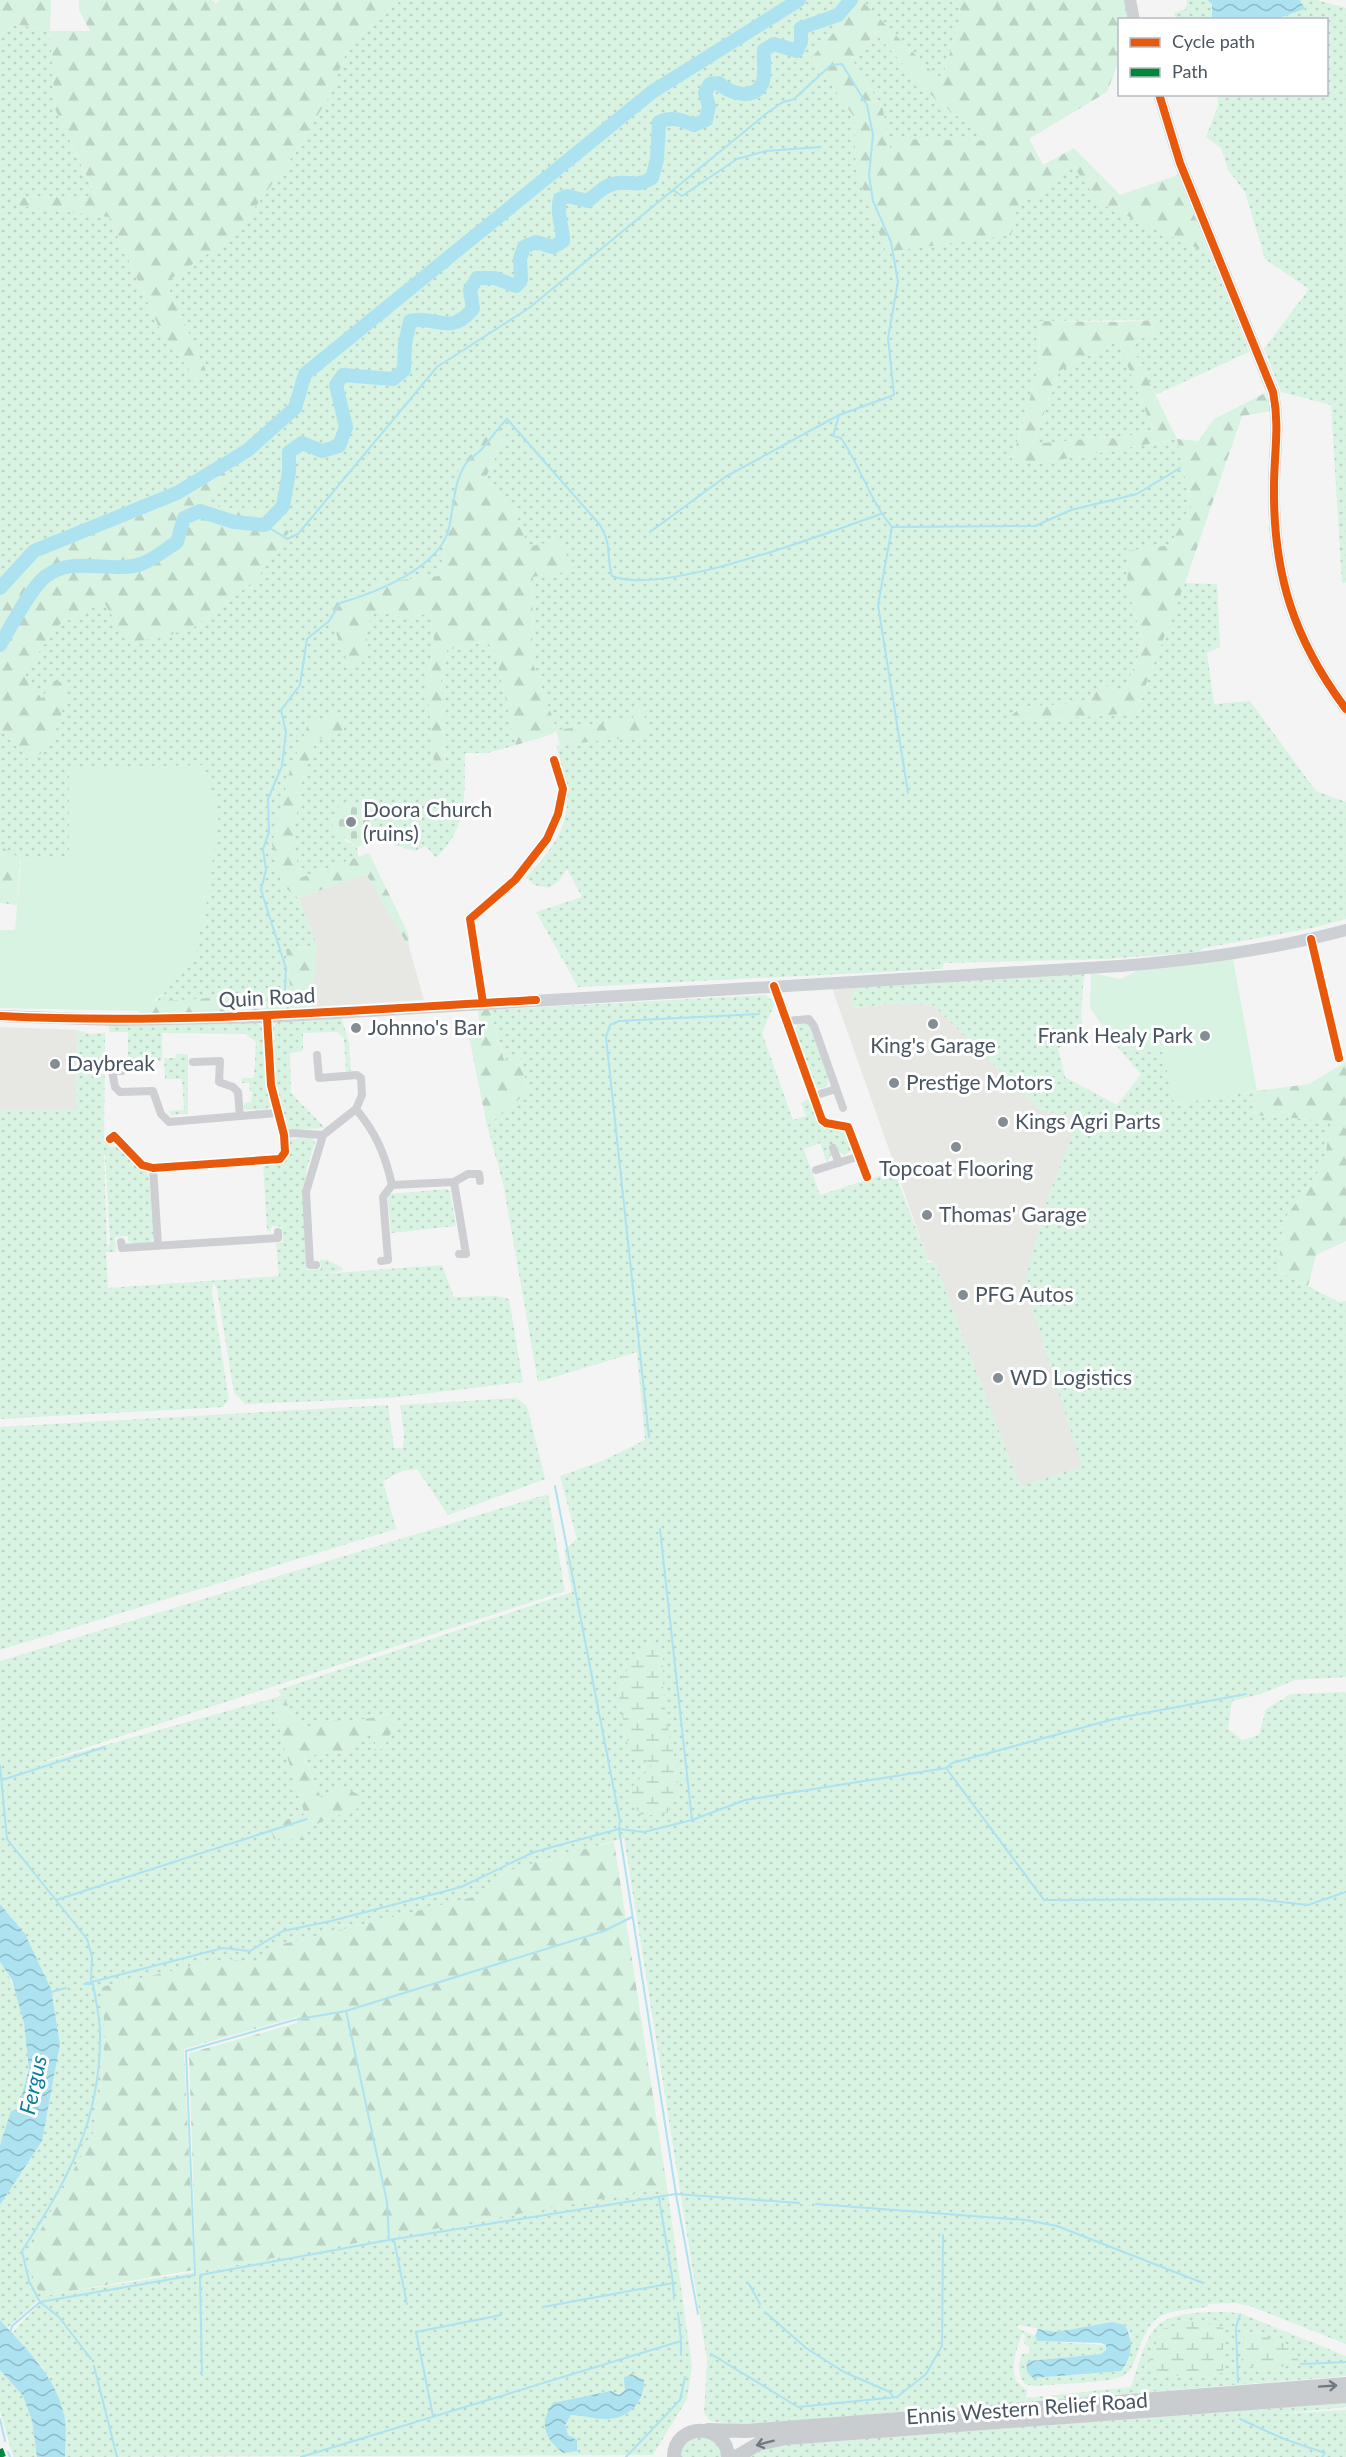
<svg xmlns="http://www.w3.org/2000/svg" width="1346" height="2457" viewBox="0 0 1346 2457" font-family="Lato,sans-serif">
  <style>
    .commercial { fill: #e7e7e3 }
    .grass { fill: url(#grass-dots); fill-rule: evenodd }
    .forest { fill: url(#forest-firs); fill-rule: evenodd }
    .wetland { fill: url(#wetland-marsh) }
    .cemetery { fill: url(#cemetery-stones) }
    .park { fill: #d8f3e2 }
    .water { fill: url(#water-waves) }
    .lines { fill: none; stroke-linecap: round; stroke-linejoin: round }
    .stream { stroke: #ade2f1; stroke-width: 2 }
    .river { stroke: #ade2f1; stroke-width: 14 }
    .street { stroke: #cdcfd2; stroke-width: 8 }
    .secondary { stroke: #cdd0d4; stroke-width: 12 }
    .primary { stroke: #cacdd0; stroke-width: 14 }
    .quiet { stroke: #00873e; stroke-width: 6; stroke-dasharray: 12 6; stroke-linecap: butt }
    .cycleway-casing { stroke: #fff; stroke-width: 11 }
    .cycleway { stroke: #e8590c; stroke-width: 8 }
    .oneway { stroke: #707a82 }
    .poi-dot { fill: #858d94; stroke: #fff; stroke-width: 2 }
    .labels { text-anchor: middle; stroke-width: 6; stroke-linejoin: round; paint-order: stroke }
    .poi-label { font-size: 21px; fill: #495661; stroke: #fff; text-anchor: start }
    .street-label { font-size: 21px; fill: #495661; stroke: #fff }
    .water-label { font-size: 22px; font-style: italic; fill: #097e9d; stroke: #fff }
  </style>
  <defs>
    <pattern id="grass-dots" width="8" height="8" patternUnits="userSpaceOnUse" patternTransform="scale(1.5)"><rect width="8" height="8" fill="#d8f3e2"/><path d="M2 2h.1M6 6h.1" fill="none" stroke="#bbd2c4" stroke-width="1.8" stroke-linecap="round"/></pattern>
    <pattern id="forest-firs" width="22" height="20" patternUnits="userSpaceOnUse" patternTransform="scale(1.5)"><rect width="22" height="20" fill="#d8f3e2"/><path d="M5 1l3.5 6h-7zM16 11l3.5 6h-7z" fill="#bbd2c4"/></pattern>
    <pattern id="wetland-marsh" width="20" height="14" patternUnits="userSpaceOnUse" patternTransform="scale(1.5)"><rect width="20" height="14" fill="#d8f3e2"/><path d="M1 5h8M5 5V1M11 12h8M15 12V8" fill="none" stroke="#bbd2c4"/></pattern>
    <pattern id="cemetery-stones" width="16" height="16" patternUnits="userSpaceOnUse" patternTransform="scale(1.5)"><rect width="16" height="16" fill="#d8f3e2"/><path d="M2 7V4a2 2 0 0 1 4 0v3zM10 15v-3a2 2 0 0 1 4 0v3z" fill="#bbd2c4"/></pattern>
    <pattern id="water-waves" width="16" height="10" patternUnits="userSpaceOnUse" patternTransform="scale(1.5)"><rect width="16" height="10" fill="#ade2f1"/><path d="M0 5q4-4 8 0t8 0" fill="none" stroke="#8fbac7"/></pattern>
  </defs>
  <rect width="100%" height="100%" fill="#f4f4f4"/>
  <path class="commercial" d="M366,874L409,947L424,1000L311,1007L317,945L298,898Z
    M858,986L852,1008L897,1003L933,1005L1040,1110L1080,1116L1024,1285L1083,1466L1020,1487L934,1261L928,1260L832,988Z
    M0,1027L77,1030L76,1109H0Z"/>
  <path class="grass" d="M401,0H950L963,12L941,81L862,2L812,57L854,117L856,170L1019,201L1039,195L1072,164L1100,203L1210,254L1249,352L1155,395L1129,341L1154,320L1040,321L1039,367L1012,459L1035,464L1177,439L1191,507L1170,545L1128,589L1143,643L1124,693L1103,685L1082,703L1021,707L1008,719L1040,720L1135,713L1185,583L1217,584L1220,647L1207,653L1214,704L1250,701L1316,791L1346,802V919L1312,928L1204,948L1199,952L1106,959L944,963L942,969L578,987L536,912L582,897L567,869L559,881L549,888L534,885L526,877C570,831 576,807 556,746L631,720L557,731L532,661L533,577L576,570L528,547L515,512L485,479L506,435L459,469L439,576L381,582L364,594L338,600L368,656L366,631L373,611L404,617L430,613L435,646L426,676L445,766L441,679L447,650L486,641L494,649L516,745L487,753H465C464,795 469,826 436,858L426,846L414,851L377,839L367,814L344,840L357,847L358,857L300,879L293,838L301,782L316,740L344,731L340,715L309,722L282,884L298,898L317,945L286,949L291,994L155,1002L166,991L69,858L21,860L0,846V728L30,761L42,700L23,672L60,624L104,602L194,627L257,579L264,512L202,505L227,477L221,467L177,493L34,551L0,588V37L15,24L50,31L55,109L96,197L19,198L109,217L163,336L197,379L206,373L166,282L234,236L297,150L328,98L350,44Z
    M1187,0H1207L1212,4V19H1176L1174,13L1186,9Z
    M1300,0H1317L1346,8V583H1342L1331,405L1281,392L1264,349L1309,289L1265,259L1245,192L1228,170L1221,148L1206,137L1218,106V95L1326,94V20L1276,19L1305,9Z
    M875,33L936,100L992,141L898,139L889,151L883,109L853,61Z
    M1118,341L1153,430L1116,439L1108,437L1033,445L1059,371Z
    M1084,973L1081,1017L1084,1037L1058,1048L1065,1077L1117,1105L1141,1074L1117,1047L1163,1052L1175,1104L1257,1091L1255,1115L1331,1121L1324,1164L1283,1221L1278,1271L1339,1302L1346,1301V1677L1295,1680L1261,1694L1232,1701L1228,1729L1242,1740L1259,1735L1266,1709L1291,1694L1346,1692V2344L1250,2306L1235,2303L1209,2304L1207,2307C1159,2313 1153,2310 1136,2357C1133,2365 1130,2372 1123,2376C1111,2383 1053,2384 1035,2386L1025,2384C1017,2373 1018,2367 1022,2354L1029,2353L1030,2348L1024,2344L1025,2335L1022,2334C1015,2354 1005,2378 1027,2390L1026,2398L1131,2387C1138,2368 1143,2341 1157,2326C1172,2310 1219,2311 1240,2313L1346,2356V2376L740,2425L710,2421L704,2413L707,2360L624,1838L505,1872L479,1896L279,1945L261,1963L225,1959L102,1987L105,2032L102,2082L93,2135L28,2253L42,2296L196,2272L667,2187L692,2366L687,2399L653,2455L65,2457L64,2417L43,2368L12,2333L36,2307L41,2298L7,2328L0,2320V2205L42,2141L60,2044L51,1989L25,1934L0,1904V1661L548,1494L565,1591L30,1766L274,1698L283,1743L305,1815L270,1824L302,1840L303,1829L321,1798L304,1755L343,1752L361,1735L377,1731L374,1751L391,1714L354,1721L323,1720L310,1730L294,1716L278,1690L572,1592L564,1550L577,1539L560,1476L602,1461L645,1440L637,1352L538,1382L503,1183L487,1126L528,1091L519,1056L505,1061L489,1007L508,1009L766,995L775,1003L762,1033L793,1120L806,1116L801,1103L808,1099L822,1127L846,1129L851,1151L845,1155L839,1152L836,1145L829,1148L831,1155L827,1163L820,1143L805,1149L803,1147L820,1195L894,1171L928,1260L925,1264L934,1261L1020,1486L1082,1466L1024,1285L1048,1197L1079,1117L1040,1110L933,1005L897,1003L852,1008L850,995L858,986ZM1112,2322L1125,2325L1131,2335L1120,2371L1033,2378C1026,2373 1025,2369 1028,2361L1101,2354L1106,2350V2345L1037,2341L1035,2336L1017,2328L1018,2325L1056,2332Z
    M341,1017L349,1042L351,1071L346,1072L344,1038L338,1032L303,1033V1051L290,1053L291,1093L325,1128L287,1130L276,1085L271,1029L279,1020Z
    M804,1021L809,1024L829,1079L826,1087L817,1089L795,1029L798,1023Z
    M257,1022L264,1029L272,1105L267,1109L247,1110L244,1108V1103L251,1102L252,1092H250L249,1083H242V1078H254L256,1042L245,1034L162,1033V1061L128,1060V1032H109V1025Z
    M77,1030L90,1034L105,1033L104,1139L110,1147L119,1146L149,1175L154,1238L150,1243L134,1244L128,1241V1236L115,1237L116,1252H106L108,1288L279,1276L276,1243L283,1242L282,1227L272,1226L270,1232L267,1230L263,1163L283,1161L289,1152L290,1139L312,1138L315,1142L307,1168L304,1192L307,1270L321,1269L320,1260H327L343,1268L342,1271L320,1274L442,1265L454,1297L496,1296L509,1299L523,1382L389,1398L245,1404L234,1393L217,1289L213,1282L212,1293L229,1399L223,1407L0,1419V1109H76ZM105,1155L110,1242L107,1250L104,1156Z
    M176,1054H188V1114L171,1115L169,1111L184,1110L182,1079H165L164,1058H175Z
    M446,1189L450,1191L456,1226L391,1233L388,1199L390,1194Z
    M516,1398L527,1406L545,1479L448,1515L417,1469L402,1471L383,1481L396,1529L0,1650V1427L388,1405L394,1448H403L404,1433L400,1405Z
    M0,1962C20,1991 31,2033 29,2068C28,2094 13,2123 0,2145Z
    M0,2370L23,2396L32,2421L37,2457H13L0,2410Z
    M1346,2403V2407L1278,2414L1346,2410V2457H746L763,2448L782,2445Z
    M691,2436L716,2438L724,2457H679L682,2443Z"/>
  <path class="forest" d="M0,0H51L50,31H90L79,10V0H213L216,4L219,0H401L350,44L328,98L297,150L234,236L166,282L207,373L197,379L163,336L109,217L20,206L18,198L96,196L55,109L50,31L15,24L0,37Z
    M950,0H1125L1131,19L1120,20L1119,60L1107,92L1029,139L1043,165L1074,148L1120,195L1178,175L1210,254L1099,203L1072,164L1039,196L1019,201L1011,235L886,252L856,170L854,117L812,57L862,1L941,81L963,12ZM875,33L936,100L991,141L897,139L889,150L883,109L853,61Z
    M1155,320L1158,334L1129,341L1177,439L1198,441L1214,419L1265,393L1271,411L1242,416L1185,583L1135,713L1040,720L1008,719L1021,707L1082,703L1103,685L1124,693L1143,643L1128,589L1126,551L1170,545L1191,507L1177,439L1035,464L1012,460L1039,367L1040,321L1119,322ZM1118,341L1153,430L1116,439L1108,437L1033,444L1059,371Z
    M494,426L506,435L485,479L515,512L528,547L557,540L576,570L533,577L532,661L557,730L631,720L641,705L648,728L642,736L560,745L556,731L550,735L516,745L494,649L485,641L447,650L441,679L445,766L438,769L434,763L426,676L435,646L430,614L404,617L373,611L366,631L369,656L351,671L329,615L337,600L364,594L381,582L439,576L459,469Z
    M221,467L227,477L203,505L264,512L289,532L257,579L194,627L161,638L127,642L104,602L60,624L23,672L42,699L52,680L69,684C61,712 58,746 30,761L0,728V588L34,551L177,493Z
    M341,714L344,731L316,740L301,782L293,838L300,878L369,853L408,933L409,947L366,874L298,898L282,885L272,844L290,770L309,722Z
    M0,842V846L20,858L17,905L0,903Z
    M317,945L311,1007L244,1013L139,1015L140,1002L291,994L286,949Z
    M489,1007L504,1060L519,1056L528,1092L487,1126L466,1022L479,1021L478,1008Z
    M1346,1062V1241L1316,1255L1308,1286L1278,1271L1283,1221L1324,1164L1331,1121L1255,1115L1257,1091L1309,1084Z
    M282,1695L294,1716L310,1730L323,1720L354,1721L392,1714L396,1721L384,1748L374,1752L377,1732L361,1735L343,1752L304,1756L321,1798L344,1787L359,1795L361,1807L303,1829L302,1840L274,1839L269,1824L305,1815L283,1743L274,1698Z
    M614,1842L667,2187L196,2272L189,2053L297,2023V2017L184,2049L194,2270L42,2296L35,2285L28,2253L93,2135L102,2082L105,2032L101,1987L225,1959L260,1963L279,1945L478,1896L505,1872L552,1857Z"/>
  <path class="wetland" d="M647,1641L663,1655C662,1680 664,1705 668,1729C674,1762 687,1781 667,1813L643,1816L632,1805V1787L653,1764L629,1752L617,1685Z
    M1197,2321L1223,2328V2373L1161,2377L1149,2361L1162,2329Z
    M1245,2330L1288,2345L1301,2364L1262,2370L1241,2364Z"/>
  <path class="cemetery" d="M351,800L367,814L377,839L357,847L332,828C334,813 335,804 351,800Z"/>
  <path class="park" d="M203,765L219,814L207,901L195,956L166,991L141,1011L0,1008V930H15L21,860L69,857V768Z
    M1233,959L1257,1091L1174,1104L1163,1052L1117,1047L1090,1008L1091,973L1121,979L1142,968Z"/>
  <path class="water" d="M1207,0H1300L1305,9L1276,19H1212V4Z
    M0,1904L25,1934L51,1989L60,2044L42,2141L0,2205V2145L11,2111L18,2109L29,2069L24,2023L12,1980L0,1962Z
    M0,2320C26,2349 55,2375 64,2415C67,2428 65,2444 65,2457H37L32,2421L23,2396L0,2370Z
    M1112,2322L1125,2325C1134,2341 1132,2357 1121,2371L1033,2378C1026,2373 1025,2369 1028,2361L1101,2354L1106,2350V2345L1101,2343L1037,2341L1035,2336L1038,2329L1056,2332Z
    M631,2374L644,2380C645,2402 628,2420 605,2419C593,2419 583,2415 571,2415L565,2425L568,2435L577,2440V2451L563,2453C545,2439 538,2423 553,2403L611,2391L619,2395L625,2390L624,2378Z"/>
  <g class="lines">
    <path class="stream" d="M673,190L682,196L737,159L766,151L820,147
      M839,415L833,436L841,438C861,467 870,501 892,527L1035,526L1071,510L1137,494L1180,468
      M265,525L287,539L298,534L437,367L529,308L767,113L783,102L794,99L831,65L842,64L867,105L873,135L869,175L873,201L891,242L898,282L888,338L894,395L839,415L725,477L650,532
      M892,527L878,605L908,793
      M285,990L286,968L261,890L266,870L263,849L269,832L268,799L282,766L286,732L281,710L300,685L307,639L329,621L340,603C375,593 440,568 449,528C454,507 453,481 467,462C471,458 476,454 481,450C490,440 497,429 507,419L600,525C612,544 606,555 612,576C662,597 826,533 881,514
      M649,1437L606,1037L610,1025L619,1021L759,1014
      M555,1486L620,1821L619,1829L676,2194L698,2314
      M660,1529L692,1820
      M0,1766L7,1839L87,1939L92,1957L91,1980
      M946,1768L1044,1900L1254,1899L1308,1905L1346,1892
      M2,1780L105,1747
      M56,1900L307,1819
      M84,1984L223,1948L250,1951L283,1931L331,1921L461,1887L534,1852L619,1829L644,1832L692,1820L745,1800L946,1768L952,1763L1118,1718L1246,1694
      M51,1992L66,1988
      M659,2198L673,2283
      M816,2204L1026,2220L1057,2226L1203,2283
      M389,2240L676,2194L799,2203
      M394,2240L407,2304
      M195,2275L186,2051L294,2020L346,2011L604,1931L632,1917
      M200,2275L389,2240L387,2202L346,2011
      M200,2276L202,2375
      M749,2284L760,2304
      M40,2302L195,2275
      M40,2302L59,2317L91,2359
      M543,2307L673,2283L674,2299
      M765,2312L806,2348L844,2372L890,2392L893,2397
      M678,2313L681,2340
      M10,2333L12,2326L40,2302L29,2281L22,2251C67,2181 101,2121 100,2034C100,2018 96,2001 93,1984H86
      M711,2354L798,2407L897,2397L926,2374L942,2346L943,2235
      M1301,2364L1346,2362
      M94,2366L117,2457
      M1238,2382L1236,2327L1240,2315
      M433,2416L416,2332L501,2315
      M0,2419L5,2441
      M1240,2419L1284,2439L1325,2453L1322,2457
      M8,2452L10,2457
      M301,2457L681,2341V2355
      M626,2457L680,2400L685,2377"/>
    <path class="river" d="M0,588L34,551L177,493L248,450L295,408L305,374L652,92L799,0
      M0,645C10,628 31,587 46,576C74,555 111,574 141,564C153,560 166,549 177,542L184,518L200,511L234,522L265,525L283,506L289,472V452L302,443L322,451L339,446L346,427L336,385L343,375L393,379L404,370L405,344L410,321C438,315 448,337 473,309L470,290L477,278H495L516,286L521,280L520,259L524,247L536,242L553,247L563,241C563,227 556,213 560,199L567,196L588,201C597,193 606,184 618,183C636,181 633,188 652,178L657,159L659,122C672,116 682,120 694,125L706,120L709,106L705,93L710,84L719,83C729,93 753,101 762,84C766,76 763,59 764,50L774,44L797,51L801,42V28L838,15L851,0"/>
    <path class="street" d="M1311,939L1339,1058
      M774,986L822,1120L826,1123L848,1127L867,1177
      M483,1003L470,919L515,880L547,839L558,814L563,789L554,760
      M787,1021L809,1019L814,1026L843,1108
      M317,1055L319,1078L357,1075L361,1078L362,1095L356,1109
      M193,1062L220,1061L219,1082L233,1087L238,1092L240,1116L277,1113
      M122,1071H112L115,1087L120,1092L153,1091L161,1114L169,1122L240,1116
      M820,1094L836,1089
      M284,1135L292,1133L323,1135L306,1192L310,1265H316
      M323,1135L356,1109C376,1133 385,1154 392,1185
      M110,1139L114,1136L142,1165L153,1168L280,1159L285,1152L284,1135L271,1085L267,1017
      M833,1148L839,1163
      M153,1168L158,1245
      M816,1170L860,1156
      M454,1182L466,1254H459
      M121,1242L122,1248L278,1238V1232
      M381,1261L388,1260L383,1197L392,1185L454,1182L468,1174H479L480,1181"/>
    <path class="secondary" d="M1130,0L1134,20
      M1159,94L1180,163L1273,392C1280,427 1274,452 1274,487C1273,574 1294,640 1346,709
      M0,1016L114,1020L267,1017L1120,966C1196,960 1272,950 1346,930"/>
    <path class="primary" d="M708,2430L746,2431L1346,2384
      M674,2457C674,2422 727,2422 728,2457
      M736,2457L758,2444L786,2438L1346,2396"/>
    <path class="quiet" d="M0,2449L3,2457"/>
    <defs>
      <path id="cycleway" d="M1159,94L1180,163L1273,392C1280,427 1274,452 1274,487C1273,574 1294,640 1346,709
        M1311,939L1339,1058
        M774,986L822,1120L826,1123L848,1127L867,1177
        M483,1003L470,919L515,880L547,839L558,814L563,789L554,760
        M0,1016C179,1025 357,1010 536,1000
        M110,1139L114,1136L142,1165L153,1168L280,1159L285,1152L284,1135L271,1085L267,1017"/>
    </defs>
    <use href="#cycleway" class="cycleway-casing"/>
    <use href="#cycleway" class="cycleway"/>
  </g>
  <defs><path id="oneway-shaft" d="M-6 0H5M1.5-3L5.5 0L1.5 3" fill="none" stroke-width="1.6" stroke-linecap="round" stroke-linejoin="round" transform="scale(1.5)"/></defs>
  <g class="oneway">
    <use href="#oneway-shaft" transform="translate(1328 2386) rotate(-4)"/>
    <use href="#oneway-shaft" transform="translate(765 2443) rotate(165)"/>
  </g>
  <g class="poi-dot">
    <circle cx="351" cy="822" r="6"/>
    <circle cx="933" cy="1024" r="6"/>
    <circle cx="356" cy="1028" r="6"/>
    <circle cx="1205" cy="1036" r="6"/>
    <circle cx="55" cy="1064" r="6"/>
    <circle cx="894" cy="1083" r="6"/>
    <circle cx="1003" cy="1122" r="6"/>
    <circle cx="956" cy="1147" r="6"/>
    <circle cx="927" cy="1215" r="6"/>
    <circle cx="963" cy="1295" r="6"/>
    <circle cx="998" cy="1378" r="6"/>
  </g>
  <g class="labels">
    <g class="poi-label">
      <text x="363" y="817">Doora Church<tspan x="363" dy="24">(ruins)</tspan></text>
      <text x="368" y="1035">Johnno's Bar</text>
      <text x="1193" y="1043" text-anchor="end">Frank Healy Park</text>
      <text x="933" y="1053" text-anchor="middle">King's Garage</text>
      <text x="67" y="1071">Daybreak</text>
      <text x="906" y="1090">Prestige Motors</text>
      <text x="1015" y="1129">Kings Agri Parts</text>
      <text x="956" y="1176" text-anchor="middle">Topcoat Flooring</text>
      <text x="939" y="1222">Thomas' Garage</text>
      <text x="975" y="1302">PFG Autos</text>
      <text x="1010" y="1385">WD Logistics</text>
    </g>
    <g class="street-label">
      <text transform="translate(267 998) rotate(-3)" y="7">Quin Road</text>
      <text transform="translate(1027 2409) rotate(-4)" y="7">Ennis Western Relief Road</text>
    </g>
    <g class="water-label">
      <text transform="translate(33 2085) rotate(-78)" y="8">Fergus</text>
    </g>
  </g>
  <rect x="1118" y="18" width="210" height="78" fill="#ffffff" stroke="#b6bbc0" stroke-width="1.5"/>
  <rect x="1130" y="38" width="30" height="9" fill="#e8590c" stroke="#b6bbc0" stroke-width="1.5"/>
  <text x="1172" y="48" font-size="18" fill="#495661">Cycle path</text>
  <rect x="1130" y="68" width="30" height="9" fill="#00873e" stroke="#b6bbc0" stroke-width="1.5"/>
  <text x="1172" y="78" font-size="18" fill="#495661">Path</text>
</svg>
